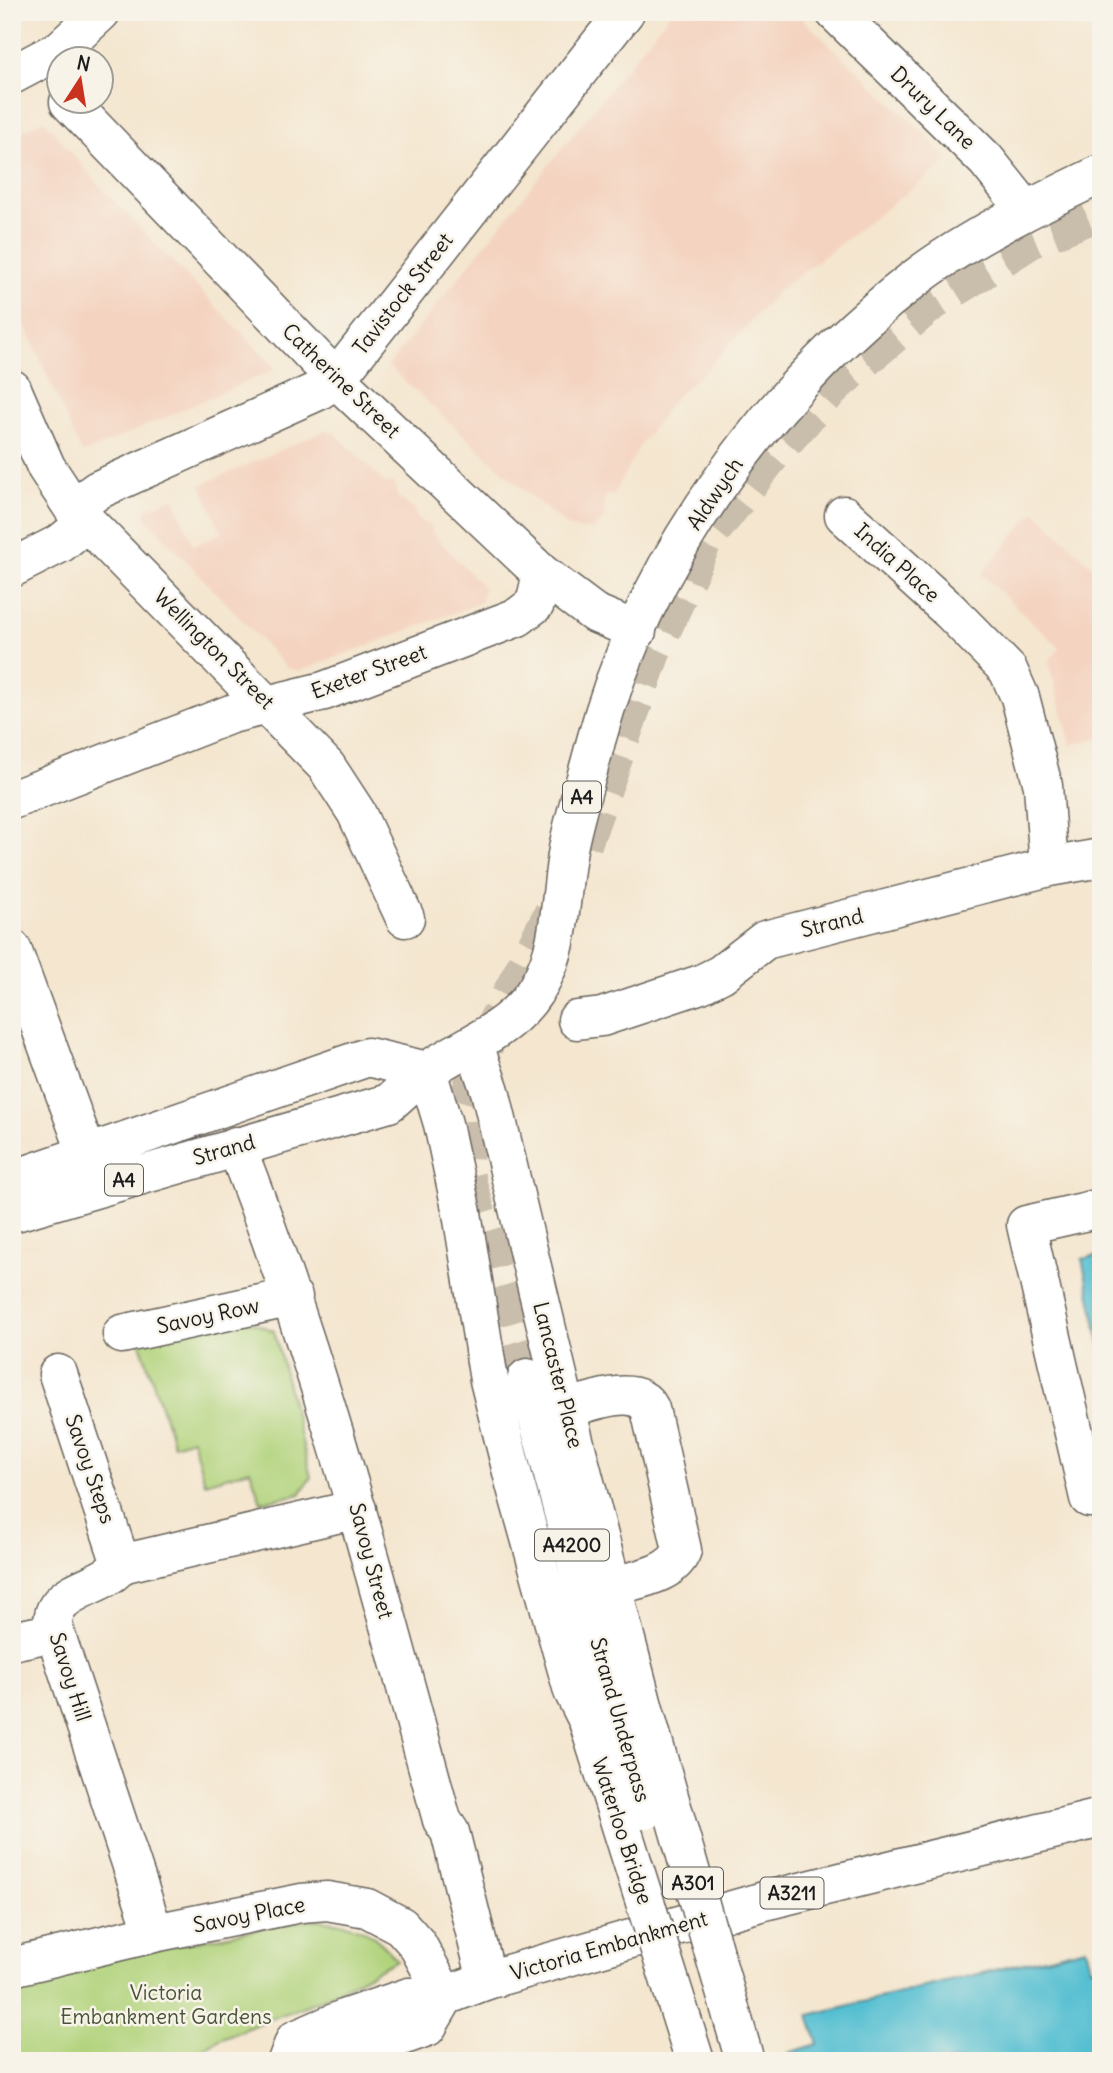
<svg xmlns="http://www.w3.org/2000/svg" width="1113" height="2073" viewBox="0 0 1113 2073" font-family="Delius,sans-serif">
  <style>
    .built { fill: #f4d3c0 }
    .green { fill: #b1d37b; stroke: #66784c; stroke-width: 2 }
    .water { fill: #55bfd2; stroke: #386e77; stroke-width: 2 }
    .pier { fill: #f4e6cf }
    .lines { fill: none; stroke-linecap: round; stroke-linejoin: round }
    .major-tunnel { stroke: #c9beab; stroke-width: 38; stroke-dasharray: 38 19; stroke-linecap: butt }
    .minor-casing { stroke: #68635b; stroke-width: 41 }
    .major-casing { stroke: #68635b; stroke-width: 41 }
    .minor { stroke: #fff; stroke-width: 38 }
    .major { stroke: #fff; stroke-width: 38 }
    .major-bridge-casing { stroke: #68635b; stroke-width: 41; stroke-linecap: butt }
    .major-bridge { stroke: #fff; stroke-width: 38 }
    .labels { text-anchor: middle; stroke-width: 5; stroke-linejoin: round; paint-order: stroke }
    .shield { fill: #f7f3e8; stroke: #5e5c59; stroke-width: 2 }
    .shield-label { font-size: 19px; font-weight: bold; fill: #1c1c1c }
    .street-label { font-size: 21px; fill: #1c1c1c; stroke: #f7f3e8 }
    .park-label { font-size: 21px; fill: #495338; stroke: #f7f3e8 }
  </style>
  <rect width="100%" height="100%" fill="#f7f3e8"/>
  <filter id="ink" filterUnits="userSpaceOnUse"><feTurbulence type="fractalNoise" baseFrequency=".0143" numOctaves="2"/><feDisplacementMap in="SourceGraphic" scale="14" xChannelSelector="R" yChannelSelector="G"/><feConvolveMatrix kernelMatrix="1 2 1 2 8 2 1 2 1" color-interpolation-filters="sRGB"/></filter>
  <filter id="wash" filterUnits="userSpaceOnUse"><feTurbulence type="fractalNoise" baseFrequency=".00686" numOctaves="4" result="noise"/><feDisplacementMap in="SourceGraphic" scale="28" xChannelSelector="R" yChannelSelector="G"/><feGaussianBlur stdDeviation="1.57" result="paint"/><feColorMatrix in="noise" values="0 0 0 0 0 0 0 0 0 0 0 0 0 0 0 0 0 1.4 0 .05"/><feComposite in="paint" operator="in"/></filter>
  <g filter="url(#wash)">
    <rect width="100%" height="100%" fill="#f4e6cf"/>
    <path class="built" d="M671,12H795L925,134L948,161L777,292L708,368L676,396L639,447L614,495L605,496L604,518L594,528L582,530L567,526L519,486L388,366Z
      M44,120L104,191L274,366L273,370L82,454L12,295V136Z
      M326,430L333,431L385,483L392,482L398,491L397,496L416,511V516L423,523H428L437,538L484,588L480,603L300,671L287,668L144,516L147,509L174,497L193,546L222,533L201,485Z
      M1035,511L1101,575V737L1071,745L1048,661L1060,648L981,574Z"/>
    <path class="green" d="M246,1320L274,1331L311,1477L300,1494L261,1502L250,1470L205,1483L192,1439L174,1445L138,1337Z
      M310,1919C353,1924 368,1925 397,1960L320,2000L222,2038L181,2061H12V1987L137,1953Z"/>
    <path class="water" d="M1101,1255V1348L1082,1259Z
      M1086,1948L1091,1968L1101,1965V2061H761L818,2044L809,2015Z"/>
    <path class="pier" d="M786,2050L789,2061H758L760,2058Z"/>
  </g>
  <g filter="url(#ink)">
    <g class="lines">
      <path class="major-tunnel" d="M583,844L652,652L703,542L768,459L834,385L928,305L1032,239L1101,211
        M527,1378L465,1174L463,1117L485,1044L555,909"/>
      <defs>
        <path id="minor" d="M835,12L986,160L1026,210
          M12,75L61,49L101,12
          M69,102L336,379L542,574L594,613L637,631
          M12,389L46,467L73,508L326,766L356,812L405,918
          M73,508L98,490L318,391L336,379L625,12
          M844,515L950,611L1008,670L1020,697L1043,786L1049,867
          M12,568L61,543L87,522
          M12,800L231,714L324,691L518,617L535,604L542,574
          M12,949L87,1154
          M577,1020L602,1017L701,984L721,974L765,940L1049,867L1101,858
          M236,1146C322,1365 380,1593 442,1820L450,1832L487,1980
          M1101,1208L1026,1225L1089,1498L1101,1496
          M122,1334L293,1297
          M58,1374L121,1564
          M566,1409C589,1403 636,1382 650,1409L682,1550C673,1575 637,1579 614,1586
          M12,1641L55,1632
          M154,1933L55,1632C43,1588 104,1590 121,1564L357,1509
          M12,1967L154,1933L301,1903L327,1901L367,1908L401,1926L417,1944L445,1996"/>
        <path id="major" d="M474,1045L490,1091L566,1409L643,1706
          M427,1071L443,1124L462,1213L489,1380L515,1484L573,1691L588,1721
          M12,1180L368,1057L427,1071
          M12,1213L389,1103C401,1093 413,1080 427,1071C460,1048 501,1034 528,1001C564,956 558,903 568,849C575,813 587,777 596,741C644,562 767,393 913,280C966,239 1040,203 1101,174
          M527,1378L617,1713
          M287,2061L295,2040L346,2018L409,1997L445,1996L487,1980L764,1901L1101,1818
          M333,2061L427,2027L445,1996"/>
      </defs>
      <use href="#minor" class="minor-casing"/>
      <use href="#major" class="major-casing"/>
      <use href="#minor" class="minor"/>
      <use href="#major" class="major"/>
      <defs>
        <path id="major-bridge" d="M643,1706L745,2061
          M617,1713L645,1810
          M588,1721L695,2061"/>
      </defs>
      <use href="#major-bridge" class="major-bridge-casing"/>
      <use href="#major-bridge" class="major-bridge"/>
    </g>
  </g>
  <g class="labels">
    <g class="shield">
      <rect x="563" y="781.5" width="38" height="31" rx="5"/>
      <rect x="105" y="1164.5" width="38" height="31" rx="5"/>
      <rect x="535" y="1529.5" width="74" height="31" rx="5"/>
      <rect x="663" y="1867.5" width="60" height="31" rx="5"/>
      <rect x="760.5" y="1877.5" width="63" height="31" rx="5"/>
    </g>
    <g class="shield-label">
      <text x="582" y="804">A4</text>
      <text x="124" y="1187">A4</text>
      <text x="572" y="1552">A4200</text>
      <text x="693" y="1890">A301</text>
      <text x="792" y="1900">A3211</text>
    </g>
    <g class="street-label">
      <text transform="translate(933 108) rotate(44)" y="7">Drury Lane</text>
      <text transform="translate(403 294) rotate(-52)" y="7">Tavistock Street</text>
      <text transform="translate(341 381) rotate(44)" y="7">Catherine Street</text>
      <text transform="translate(715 494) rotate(-56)" y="7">Aldwych</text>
      <text transform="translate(897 563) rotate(42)" y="7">India Place</text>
      <text transform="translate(214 649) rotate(45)" y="7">Wellington Street</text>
      <text transform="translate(369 672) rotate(-20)" y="7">Exeter Street</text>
      <text transform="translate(832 923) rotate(-14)" y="7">Strand</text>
      <text transform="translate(224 1150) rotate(-16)" y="7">Strand</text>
      <text transform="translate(208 1316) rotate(-12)" y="7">Savoy Row</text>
      <text transform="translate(558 1375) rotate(76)" y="7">Lancaster Place</text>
      <text transform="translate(90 1469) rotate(71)" y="7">Savoy Steps</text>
      <text transform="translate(371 1561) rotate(75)" y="7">Savoy Street</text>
      <text transform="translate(70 1677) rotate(72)" y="7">Savoy Hill</text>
      <text transform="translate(620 1720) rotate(74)" y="7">Strand Underpass</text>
      <text transform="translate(622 1831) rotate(72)" y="7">Waterloo Bridge</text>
      <text transform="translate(249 1915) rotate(-11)" y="7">Savoy Place</text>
      <text transform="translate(609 1946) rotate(-16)" y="7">Victoria Embankment</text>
    </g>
    <g class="park-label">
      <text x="166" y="2000">Victoria<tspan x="166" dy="24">Embankment Gardens</tspan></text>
    </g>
  </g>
  <rect width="1113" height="2073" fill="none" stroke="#f7f3e8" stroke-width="42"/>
  <g transform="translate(80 80) rotate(12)"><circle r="33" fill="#f7f3e8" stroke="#9f9d96" stroke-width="2"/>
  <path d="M0-5L12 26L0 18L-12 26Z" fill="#c8321e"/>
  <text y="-10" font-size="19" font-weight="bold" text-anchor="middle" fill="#1c1c1c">N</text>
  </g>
</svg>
